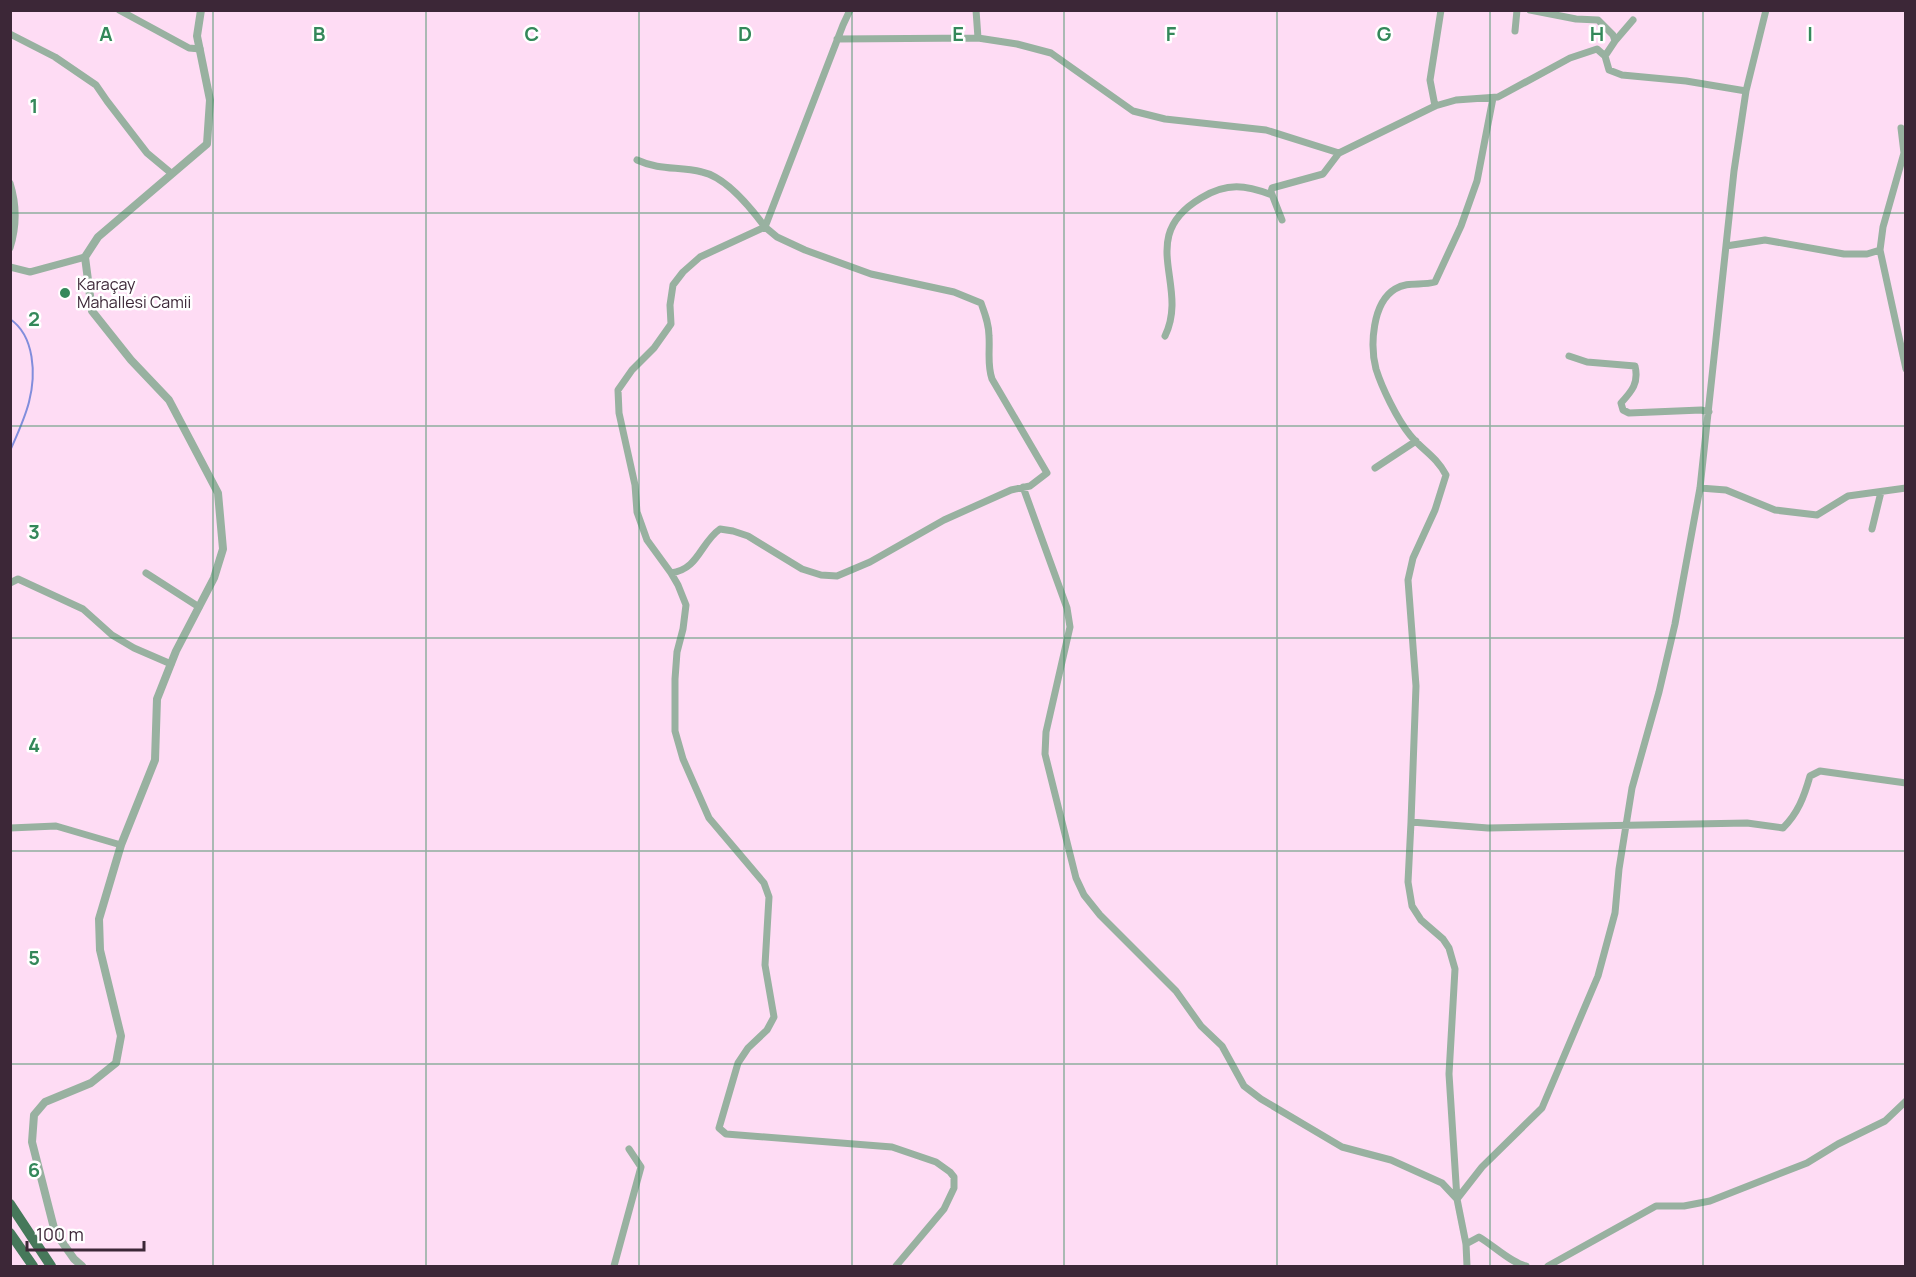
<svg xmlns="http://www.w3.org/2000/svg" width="1916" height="1277" viewBox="0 0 1916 1277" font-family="Manrope,sans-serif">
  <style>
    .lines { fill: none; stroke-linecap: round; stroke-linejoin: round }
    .stream { stroke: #818ddc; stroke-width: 2 }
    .minor { stroke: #98b1a0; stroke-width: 7 }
    .tertiary { stroke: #98b1a0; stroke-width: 8 }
    .trunk { stroke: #46785a; stroke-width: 10 }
    .grid { fill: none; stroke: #34885a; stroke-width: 1.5; stroke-opacity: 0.55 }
    .poi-dot { fill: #34885a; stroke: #fff; stroke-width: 2 }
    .labels { text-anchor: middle; stroke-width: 5; stroke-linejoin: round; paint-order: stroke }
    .poi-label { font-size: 16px; fill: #3c2737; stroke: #fff; text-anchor: start }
    .grid-label { font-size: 20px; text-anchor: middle; font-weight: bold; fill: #34885a; stroke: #fff; stroke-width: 5; stroke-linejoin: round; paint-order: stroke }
  </style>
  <rect width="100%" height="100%" fill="#fedcf4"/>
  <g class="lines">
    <path class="stream" d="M10,319C35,336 36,375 29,402C25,418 17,435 10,451"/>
    <path class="minor" d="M119,10L189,48L200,49
      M976,10L978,38
      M1530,10L1576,19L1598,20L1613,35L1615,41L1605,56
      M1515,31L1517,10
      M10,34L55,57L96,85L107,101L147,153L171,173
      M837,39L978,38L1017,44L1051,53L1133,111L1165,119L1266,130L1339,153
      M1615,41L1633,20
      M1493,98L1477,181L1461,226L1435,282C1421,286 1408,281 1395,289C1372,303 1370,346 1376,369C1382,388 1397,419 1410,435C1422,450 1436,456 1446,475L1435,510L1413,558L1408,580L1416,686L1411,822L1488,828L1747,823L1783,828C1798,813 1804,797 1810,776L1820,771L1906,783
      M1435,106L1430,80L1441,10
      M1901,128L1904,153L1883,227L1880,250L1906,369
      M637,160C661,171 678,166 702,172C726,177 751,208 765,227L700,257L683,272L673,285L670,305L671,324L654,348L632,370L618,390L619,413L635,485L637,512L647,540L671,573L678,585L686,605L683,629L677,652L675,679V731L683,759L709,818L764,883L769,897L765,965L774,1017L767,1030L748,1048L738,1063L719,1128L726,1134L892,1147L936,1162L950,1172L954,1177V1188L944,1209L896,1266
      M10,183C17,205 17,226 10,248
      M1282,220L1271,192L1272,188L1323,174L1339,153L1435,106L1456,100L1498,97L1570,58L1597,49L1605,56L1609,70L1622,75L1686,81L1746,91
      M1726,246L1765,240L1844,254H1867L1880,250
      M10,267L30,272L85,257
      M1165,336C1190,285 1135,237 1201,198C1227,182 1246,185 1272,195
      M1569,356L1587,362L1635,366C1639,383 1632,391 1621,403L1623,410L1629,413L1701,410L1709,412
      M1375,468L1416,441
      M1023,487L1067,608L1070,627L1046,732L1045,754L1076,878L1084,895L1100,915L1176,991L1201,1026L1222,1046L1244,1086L1261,1099L1342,1147L1391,1160L1442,1183L1457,1199L1449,1074L1455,969L1449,948L1443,939L1421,920L1412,906L1408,882L1411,822
      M1700,488L1726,490L1775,510L1817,515L1848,496L1906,488
      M1872,529L1881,492
      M146,573L199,607
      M671,573C699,569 700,543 720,529L733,531L748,536L802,569L821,575L837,576L870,562L944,520L1011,490L1030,486L1047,473L992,379C987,365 990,351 989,336C989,324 985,314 981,303L954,292L871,274L805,250L777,237L765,227L843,25L850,10
      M10,583L18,579L83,609L112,635L134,648L171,664
      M10,828L56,826L121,845
      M1466,1244L1479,1237C1493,1245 1511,1263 1526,1266
      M614,1266L641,1167L629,1149
      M1467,1266L1466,1244L1457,1199L1482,1167L1542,1108L1598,976L1615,913L1619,869L1632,788L1659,692L1675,624L1700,488L1734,171L1746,91L1766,10
      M1548,1266L1656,1206H1684L1710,1201L1807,1163L1838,1144L1885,1121L1906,1101"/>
    <path class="tertiary" d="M82,1266L74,1259L55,1232L32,1142L34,1115L45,1102L91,1083L116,1063L121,1036L100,950L99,919L121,845L155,760L157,699L176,651L214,578L223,549L218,493L169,400L131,360L92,311L85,257L98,237L207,144L210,100L197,36L201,10"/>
    <path class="trunk" d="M10,1204L51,1266
      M10,1233L33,1266"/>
  </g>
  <path class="grid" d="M213,10V1266M426,10V1266M639,10V1266M852,10V1266M1064,10V1266M1277,10V1266M1490,10V1266M1703,10V1266M10,213H1906M10,426H1906M10,638H1906M10,851H1906M10,1064H1906"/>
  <circle class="poi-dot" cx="65" cy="293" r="6"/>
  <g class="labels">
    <g class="poi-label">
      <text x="77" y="290">Karaçay<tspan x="77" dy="18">Mahallesi Camii</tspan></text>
    </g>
  </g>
  <g class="grid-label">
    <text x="106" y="41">A</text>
    <text x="319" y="41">B</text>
    <text x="532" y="41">C</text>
    <text x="745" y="41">D</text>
    <text x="958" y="41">E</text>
    <text x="1171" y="41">F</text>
    <text x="1384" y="41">G</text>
    <text x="1597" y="41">H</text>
    <text x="1810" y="41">I</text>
    <text x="34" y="113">1</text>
    <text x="34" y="326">2</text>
    <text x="34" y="539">3</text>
    <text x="34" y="752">4</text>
    <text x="34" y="965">5</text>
    <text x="34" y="1177">6</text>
  </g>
  <rect width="1916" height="1277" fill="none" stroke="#3c2737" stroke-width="24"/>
  <path d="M27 1241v9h117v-9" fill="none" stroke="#3c2737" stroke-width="3"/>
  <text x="36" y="1241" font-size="18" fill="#3c2737" stroke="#ffffff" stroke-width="4.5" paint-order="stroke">100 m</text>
</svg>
